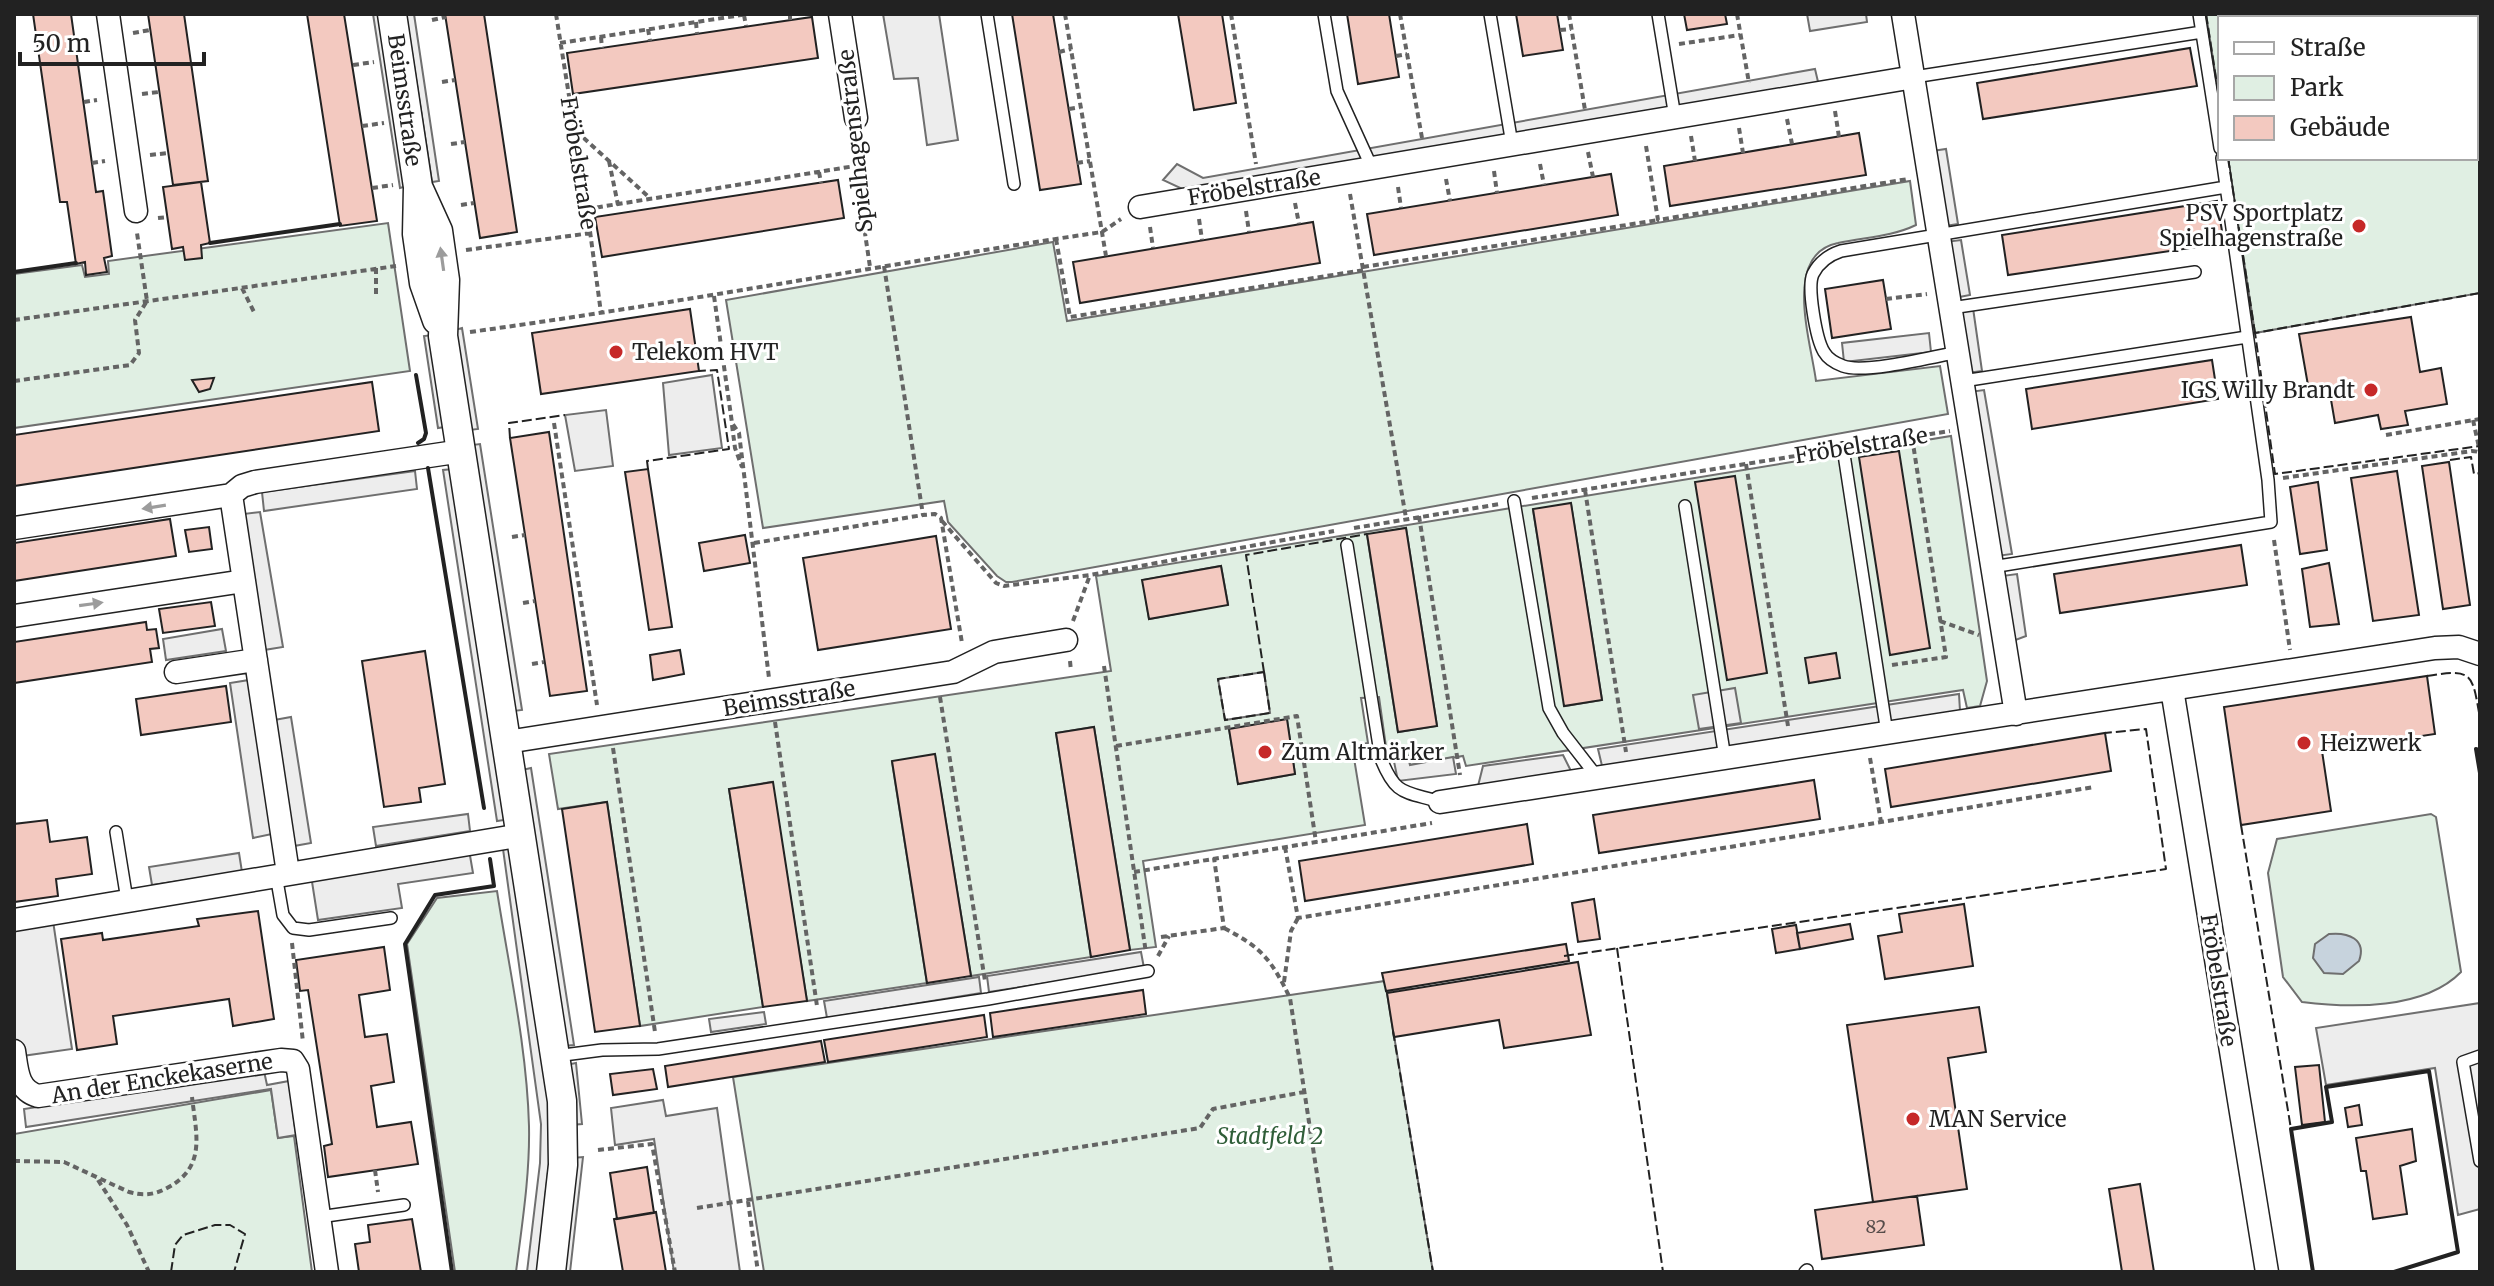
<svg xmlns="http://www.w3.org/2000/svg" width="2494" height="1286" viewBox="0 0 2494 1286" font-family="Merriweather,serif">
  <style>
    .green { fill: #e0efe3; stroke: #6f6f6f; stroke-width: 2; fill-rule: evenodd }
    .parking { fill: #ededed; stroke: #6f6f6f; stroke-width: 2 }
    .water { fill: #c7d3dd; stroke: #6f6f6f; stroke-width: 2 }
    .building { fill: #f3c9c0; stroke: #222; stroke-width: 2 }
    .lines { fill: none; stroke-linecap: round; stroke-linejoin: round }
    .service-casing { stroke: #222; stroke-width: 14 }
    .minor-casing { stroke: #222; stroke-width: 25 }
    .tertiary-casing { stroke: #222; stroke-width: 31 }
    .path { stroke: #646464; stroke-width: 4; stroke-dasharray: 6 4; stroke-linecap: butt }
    .service { stroke: #fff; stroke-width: 11 }
    .minor { stroke: #fff; stroke-width: 22 }
    .tertiary { stroke: #fff; stroke-width: 28 }
    .fence { stroke: #222; stroke-width: 2; stroke-dasharray: 10 4; stroke-linecap: butt }
    .wall { stroke: #222; stroke-width: 4 }
    .oneway { fill: #9c9c9c }
    .poi-dot { fill: #c62828; stroke: #fff; stroke-width: 3 }
    .labels { text-anchor: middle; stroke-width: 6; stroke-linejoin: round; paint-order: stroke }
    .number-label { font-size: 18px; fill: #564c4a }
    .street-label { font-size: 22px; fill: #222; stroke: #fff }
    .poi-label { font-size: 22px; fill: #222; stroke: #fff; text-anchor: start }
    .park-label { font-size: 22px; font-style: italic; fill: #2f5e38; stroke: #fff }
  </style>
  <rect width="100%" height="100%" fill="#fff"/>
  <path class="green" d="M2206,14H2480V293L2255,333L2228,158H2476V18H2220V104Z
    M1910,181L1916,225C1891,237 1865,237 1838,243C1782,254 1811,342 1816,381L1940,366L1948,414L1012,582H1006L997,576L948,522L944,501L763,528L726,300L1053,242L1067,321Z
    M388,223L410,371L14,428V274L82,265L85,277L109,274L108,261Z
    M1951,436L1987,681L1980,706L1967,708L1963,690L1466,766L1463,756L1410,765L1405,746L1386,747L1379,697L1361,698L1368,743L1352,746L1365,825L1143,861L1156,947L1130,950L1094,727L1056,733L1091,957L971,976L935,755L892,762L927,983L807,1001L772,782L729,789L763,1007L640,1026L607,802L558,809L549,754L1111,671L1096,576ZM1571,504L1602,700L1565,706L1533,510ZM1406,528L1437,726L1398,732L1367,535ZM1221,566L1228,604L1149,619L1143,580ZM1264,672L1270,713L1225,720L1218,679ZM1287,720L1295,774L1238,784L1229,729Z
    M2431,814L2436,817L2461,972C2424,1010 2350,1008 2302,1002L2283,977L2268,873L2277,839Z
    M497,891C509,968 527,1048 529,1126C530,1175 522,1224 516,1272H455L407,944L437,898Z
    M1385,981L1433,1272H764L733,1077Z
    M271,1090L278,1138L294,1136L312,1272H14V1134Z"/>
  <path class="parking" d="M373,14H382L407,186L400,188Z
    M406,14H414L439,181L432,182Z
    M883,14H939L958,140L927,145L918,78L894,79Z
    M1807,14H1866L1867,22L1810,31Z
    M1815,69L1819,86L1193,194L1163,180L1177,164L1203,178Z
    M1946,149L1958,224L1945,226L1932,151Z
    M1961,240L1970,295L1954,298L1945,242Z
    M1973,308L1982,371L1967,373L1958,310Z
    M462,328L478,429L470,430L455,330Z
    M1929,333L1931,352L1844,362L1842,343Z
    M432,335L445,427L438,428L424,336Z
    M712,375L722,448L669,455L663,383Z
    M1984,390L2012,554L1997,556L1969,392Z
    M606,410L613,466L575,471L565,415Z
    M480,444L522,710L514,711L472,445Z
    M453,469L504,820L497,821L443,470Z
    M415,471L417,489L264,511L262,492Z
    M260,512L283,647L264,650L243,514Z
    M2017,574L2026,636L2013,641L2002,576Z
    M222,629L226,651L166,660L163,639Z
    M249,680L272,834L253,838L230,683Z
    M1735,688L1741,723L1699,729L1693,695Z
    M1959,694L1960,711L1603,770L1598,749Z
    M291,717L311,843L294,846L274,720Z
    M1405,746L1410,765L1453,757L1456,774L1398,781L1391,747Z
    M1563,755L1572,773L1478,786L1483,766Z
    M531,768L574,1045L564,1046L522,770Z
    M468,814L470,831L376,846L373,827Z
    M468,844L473,873L398,884L402,908L318,920L310,869Z
    M503,849H510L548,1079L549,1163L537,1272H527L540,1163L541,1124Z
    M239,853L242,872L152,885L149,867Z
    M52,914L72,1049L15,1057L14,920Z
    M1141,952L1144,968L989,992L987,976Z
    M979,977L981,993L827,1018L824,1001Z
    M2480,1003V1209L2458,1215L2435,1068L2326,1085L2316,1028Z
    M764,1012L766,1024L711,1032L709,1019Z
    M576,1063L582,1124L571,1125L566,1065Z
    M264,1071L267,1085L289,1081L296,1135L278,1138L271,1089L26,1127L24,1109Z
    M663,1100L666,1116L717,1108L740,1272H674L654,1139L615,1145L611,1108Z
    M583,1157L570,1272H560L572,1158Z"/>
  <path class="water" d="M2329,934C2348,932 2367,939 2359,961L2343,974L2324,973L2313,958L2315,944Z"/>
  <path class="building" d="M33,14H71L96,192L103,191L112,256L104,258L107,272L86,275L85,262L76,264L67,202H60Z
    M148,14H184L208,181L173,185Z
    M307,14H344L377,221L340,226Z
    M445,14H484L517,232L480,238Z
    M1012,14H1053L1081,184L1040,190Z
    M1178,14H1222L1236,103L1194,110Z
    M1347,14H1389L1399,77L1358,84Z
    M1516,14H1557L1563,50L1523,56Z
    M1684,14H1725L1727,24L1687,30Z
    M812,17L818,58L573,94L567,53Z
    M2190,48L2197,86L1983,119L1977,83Z
    M1859,133L1866,175L1670,206L1664,166Z
    M1611,174L1618,215L1374,255L1367,214Z
    M838,180L844,218L602,257L595,217Z
    M201,182L210,243L201,245L202,258L185,260L183,247L172,249L163,187Z
    M2217,201L2224,243L2008,275L2002,235Z
    M1313,222L1320,263L1080,303L1073,262Z
    M1883,280L1891,329L1832,338L1825,289Z
    M690,309L699,371L541,394L532,333Z
    M2411,317L2420,372L2441,368L2447,404L2405,411L2408,425L2381,429L2378,415L2335,423L2329,388L2309,391L2299,334Z
    M2212,360L2218,399L2032,429L2026,389Z
    M214,378L210,389L199,392L192,380Z
    M372,382L379,431L14,486V435Z
    M549,432L587,691L550,696L510,438Z
    M1899,451L1930,648L1890,655L1859,457Z
    M2449,462L2470,605L2443,609L2422,466Z
    M648,469L672,627L649,630L625,472Z
    M2397,471L2419,615L2373,621L2351,478Z
    M1735,476L1767,673L1727,680L1695,482Z
    M2318,482L2327,550L2300,554L2290,487Z
    M1571,503L1602,700L1564,706L1533,509Z
    M170,519L176,556L14,581V543Z
    M209,527L212,549L189,552L185,530Z
    M1406,528L1437,726L1398,732L1367,534Z
    M745,535L750,563L704,571L699,543Z
    M936,536L951,629L818,650L803,558Z
    M2241,545L2247,585L2060,613L2054,574Z
    M2329,563L2339,624L2310,627L2302,569Z
    M1221,566L1228,605L1149,619L1142,580Z
    M211,602L215,626L163,633L159,609Z
    M146,622L147,630L156,629L159,648L150,649L152,662L14,683V642Z
    M680,650L684,674L653,680L650,655Z
    M425,651L445,784L419,788L421,802L384,807L362,661Z
    M1836,653L1840,678L1809,683L1805,658Z
    M2427,676L2435,734L2322,751L2331,811L2241,825L2224,707Z
    M226,686L231,722L141,735L136,699Z
    M1287,719L1295,774L1238,784L1229,729Z
    M1094,727L1130,950L1091,957L1056,733Z
    M2105,733L2111,771L1891,807L1885,769Z
    M935,754L971,976L927,983L892,761Z
    M1814,780L1820,819L1599,853L1593,815Z
    M773,782L807,1001L763,1007L729,789Z
    M607,802L640,1026L595,1032L562,809Z
    M47,820L50,842L87,837L92,874L56,879L58,896L14,902V824Z
    M1527,824L1533,864L1305,901L1299,861Z
    M1594,899L1600,939L1578,942L1572,903Z
    M1964,904L1973,966L1885,979L1878,936L1902,932L1899,914Z
    M258,911L274,1019L233,1026L229,999L113,1016L117,1044L77,1050L61,939L102,933L103,940L199,926L197,919Z
    M1850,924L1853,939L1800,949L1797,933Z
    M1796,925L1800,949L1776,953L1772,929Z
    M1566,944L1569,961L1386,991L1382,973Z
    M384,947L390,990L359,995L365,1037L387,1034L394,1082L371,1086L377,1127L411,1122L418,1164L328,1177L324,1146L332,1144L308,990L300,991L296,960Z
    M1578,962L1591,1035L1504,1048L1499,1020L1394,1037L1387,993Z
    M1143,990L1146,1014L993,1037L990,1013Z
    M1979,1007L1986,1052L1948,1058L1967,1189L1873,1202L1847,1025Z
    M984,1015L987,1037L828,1062L824,1040Z
    M821,1041L825,1062L668,1087L665,1066Z
    M2319,1065L2325,1122L2302,1125L2295,1067Z
    M653,1069L657,1089L613,1095L610,1074Z
    M2359,1105L2362,1125L2348,1127L2345,1108Z
    M2412,1129L2416,1161L2400,1166L2407,1214L2373,1219L2366,1171H2361L2356,1138Z
    M647,1167L654,1213L617,1219L610,1173Z
    M2140,1184L2154,1272H2122L2109,1189Z
    M1917,1196L1924,1245L1822,1259L1815,1210Z
    M656,1212L666,1272H623L614,1219Z
    M412,1219L421,1272H359L355,1244L370,1242L368,1225Z"/>
  <g class="lines">
    <defs>
      <path id="service" d="M987,14L1014,184
        M1324,14L1337,91L1372,168
        M1490,14L1512,144
        M1658,14L1675,117
        M2199,14L2220,148
        M1914,77L2202,32
        M1951,308L2195,272
        M1958,352C1933,357 1864,374 1843,366C1835,363 1828,359 1824,352C1816,339 1807,287 1813,274C1819,262 1829,255 1841,251L2226,187
        M1963,381L2247,337
        M1843,448L1887,733
        M1514,501L1549,708L1563,733L1598,778
        M1685,506L1725,758
        M1347,545L1381,759C1396,796 1404,791 1440,802
        M1992,567L2271,522L2268,480L2222,158
        M116,832L127,900
        M276,875L283,915L293,928L309,930L391,918
        M556,1056L602,1050L658,1049L988,999L1148,971
        M2480,1056L2463,1062L2480,1161
        M319,1217L404,1205
        M1805,1272L1807,1270"/>
      <path id="minor" d="M108,14L136,211
        M840,14L856,118
        M1903,14L2016,714
        M1140,207L1914,77
        M231,495L288,873
        M14,528L231,495L242,486L255,482L462,451
        M14,616L244,581
        M176,672L256,660
        M2172,689L2267,1272
        M507,742L953,672L994,652L1066,640
        M1440,802L2435,648L2459,647L2480,654
        M14,920L522,835
        M14,1051C17,1070 17,1090 38,1096L281,1060L293,1061L298,1069L327,1272"/>
      <path id="tertiary" d="M392,14L418,187L417,234L424,283L437,320
        M418,187L438,231L445,280L443,336L562,1101L563,1165L551,1272"/>
    </defs>
    <use href="#service" class="service-casing"/>
    <use href="#minor" class="minor-casing"/>
    <use href="#tertiary" class="tertiary-casing"/>
    <path class="path" d="M556,14L587,209L601,313
      M790,14V20
      M1065,14L1106,256
      M1231,14L1256,164
      M1400,14L1422,138
      M1569,14L1585,110
      M1737,14L1749,83
      M744,15L746,26
      M432,20L446,17
      M696,22L697,34
      M648,29L650,41
      M1560,30L1571,29
      M133,33L150,30
      M601,37L602,48
      M75,41L89,39
      M560,43L748,14
      M1679,44L1740,35
      M1059,52L1071,49
      M1396,56L1407,54
      M353,65L374,62
      M442,82L455,80
      M142,94L159,92
      M84,102L97,100
      M1069,109L1081,107
      M1835,111L1839,137
      M1787,119L1792,144
      M362,126L384,123
      M1739,128L1743,153
      M576,131L651,199
      M1691,136L1695,161
      M855,141V166L870,267
      M451,144L465,142
      M1646,146L1658,220L1908,179
      M1588,152L1593,177
      M150,155L168,153
      M609,161L618,205
      M92,163L105,161
      M1077,163L1090,161
      M1540,164L1544,185
      M1494,171L1497,193
      M819,172L821,183
      M1446,179L1450,201
      M1398,187L1401,208
      M372,188L393,185
      M1350,194L1406,518
      M1295,203L1299,224
      M461,205L474,203
      M587,209L855,166
      M1246,211L1249,232
      M158,218L168,217
      M1199,219L1202,240
      M1150,227L1153,248
      M1056,239L1070,317L1364,270
      M466,250L591,233
      M884,266L923,515L935,514L941,518L962,643
      M1363,267L1658,220
      M242,288L254,312
      M376,294V268
      M714,296L732,423L739,433L769,678
      M1886,299L1927,294
      M14,320L396,266
      M470,332C681,303 891,263 1102,232L1121,219
      M14,381L130,365L139,353L135,320L147,301L137,233
      M2473,420L2480,452
      M554,423L597,705
      M732,425L735,448L742,467
      M2386,435L2480,419
      M1860,445L1950,431
      M1746,464L1788,726
      M2283,478L2472,451L2480,452
      M1585,490L1626,752
      M1532,498L1827,451
      M1419,516L1460,775
      M942,521L996,583L1004,586L1090,575L1334,531
      M1354,528L1500,504
      M512,537L525,535
      M2274,540L2290,650
      M754,543L923,515
      M523,603L535,601
      M1073,621L1090,575
      M1940,621L1979,635
      M1070,661L1071,671
      M532,664L544,662
      M1892,665L1946,657L1912,437
      M1104,666L1146,953
      M940,697L985,981
      M775,722L817,1006
      M1116,746L1297,716L1316,842
      M613,748L655,1032
      M1870,758L1881,822
      M1285,847L1298,918L2094,787
      M1134,872L1432,823
      M1224,928C1262,948 1271,959 1290,998L1332,1272
      M1161,937L1224,928L1214,858
      M292,943L303,1042
      M1158,956L1169,936
      M1284,982L1291,931L1298,918
      M598,1150L652,1144L675,1272
      M14,1161L64,1162L129,1192C143,1196 154,1195 167,1188C207,1167 196,1134 192,1097
      M375,1170L378,1192
      M98,1180L127,1225L149,1272
      M748,1201L758,1272
      M697,1208L1200,1128L1213,1109L1304,1092"/>
    <use href="#service" class="service"/>
    <use href="#minor" class="minor"/>
    <use href="#tertiary" class="tertiary"/>
    <path class="fence" d="M2206,14L2220,104
      M2228,158L2255,333
      M2480,293L2255,333L2275,474L2480,446
      M510,438L509,423L565,415
      M2450,460L2471,457L2474,474L2480,473
      M648,469L647,461L729,449L717,370L699,371
      M1264,672L1246,555L1367,534
      M1264,672L1270,713L1225,720L1218,679Z
      M2427,676C2474,668 2472,674 2480,718
      M2476,749L2480,748
      M2241,825L2291,1129
      M1617,948L1663,1272
      M1564,956L2166,869L2146,729L2105,733
      M1393,1031L1433,1272
      M171,1272L175,1245L183,1235L215,1225H230L245,1234L234,1272"/>
    <path class="wall" d="M210,243L340,224
      M14,272L76,263
      M416,375L426,433L424,439L418,443
      M428,468L484,808
      M2476,749L2480,773
      M452,1272L405,944L435,895L494,886L490,859
      M2313,1272L2291,1129L2332,1122L2326,1087L2429,1071L2458,1252L2394,1272"/>
  </g>
  <defs><path id="oneway-solid" d="M-6-.8H1V-3.2L6.5 0L1 3.2V.8H-6Z" transform="scale(2)"/></defs>
  <g class="oneway">
    <use href="#oneway-solid" transform="translate(442 259) rotate(-98)"/>
    <use href="#oneway-solid" transform="translate(154 507) rotate(171)"/>
    <use href="#oneway-solid" transform="translate(91 604) rotate(-8)"/>
  </g>
  <g class="poi-dot">
    <circle cx="2359" cy="226" r="8"/>
    <circle cx="616" cy="352" r="8"/>
    <circle cx="2371" cy="390" r="8"/>
    <circle cx="2304" cy="743" r="8"/>
    <circle cx="1265" cy="752" r="8"/>
    <circle cx="1913" cy="1119" r="8"/>
  </g>
  <g class="labels">
    <g class="number-label">
      <text x="1876" y="1233">82</text>
    </g>
    <g class="street-label">
      <text transform="translate(405 100) rotate(82)" y="8">Beimsstraße</text>
      <text transform="translate(855 141) rotate(-96)" y="8">Spielhagenstraße</text>
      <text transform="translate(579 163) rotate(81)" y="8">Fröbelstraße</text>
      <text transform="translate(1254 187) rotate(-9)" y="8">Fröbelstraße</text>
      <text transform="translate(1861 445) rotate(-9)" y="8">Fröbelstraße</text>
      <text transform="translate(789 698) rotate(-9)" y="8">Beimsstraße</text>
      <text transform="translate(2219 980) rotate(81)" y="8">Fröbelstraße</text>
      <text transform="translate(162 1078) rotate(-9)" y="8">An der Enckekaserne</text>
    </g>
    <g class="poi-label">
      <text x="2343" y="221" text-anchor="end">PSV Sportplatz<tspan x="2343" dy="25">Spielhagenstraße</tspan></text>
      <text x="632" y="360">Telekom HVT</text>
      <text x="2355" y="398" text-anchor="end">IGS Willy Brandt</text>
      <text x="2320" y="751">Heizwerk</text>
      <text x="1281" y="760">Zum Altmärker</text>
      <text x="1929" y="1127">MAN Service</text>
    </g>
    <g class="park-label">
      <text x="1270" y="1144">Stadtfeld 2</text>
    </g>
  </g>
  <rect width="2494" height="1286" fill="none" stroke="#222222" stroke-width="32"/>
  <rect x="2218" y="16" width="260" height="144" fill="#ffffff" stroke="#a7a7a7" stroke-width="2"/>
  <rect x="2234" y="42" width="40" height="12" fill="#ffffff" stroke="#a7a7a7" stroke-width="2"/>
  <text x="2290" y="56" font-size="24" fill="#222222">Straße</text>
  <rect x="2234" y="76" width="40" height="24" fill="#e0efe3" stroke="#a7a7a7" stroke-width="2"/>
  <text x="2290" y="96" font-size="24" fill="#222222">Park</text>
  <rect x="2234" y="116" width="40" height="24" fill="#f3c9c0" stroke="#a7a7a7" stroke-width="2"/>
  <text x="2290" y="136" font-size="24" fill="#222222">Gebäude</text>
  <path d="M20 52v12h184v-12" fill="none" stroke="#222222" stroke-width="4"/>
  <text x="32" y="52" font-size="24" fill="#222222" stroke="#ffffff" stroke-width="6" paint-order="stroke">50 m</text>
</svg>
